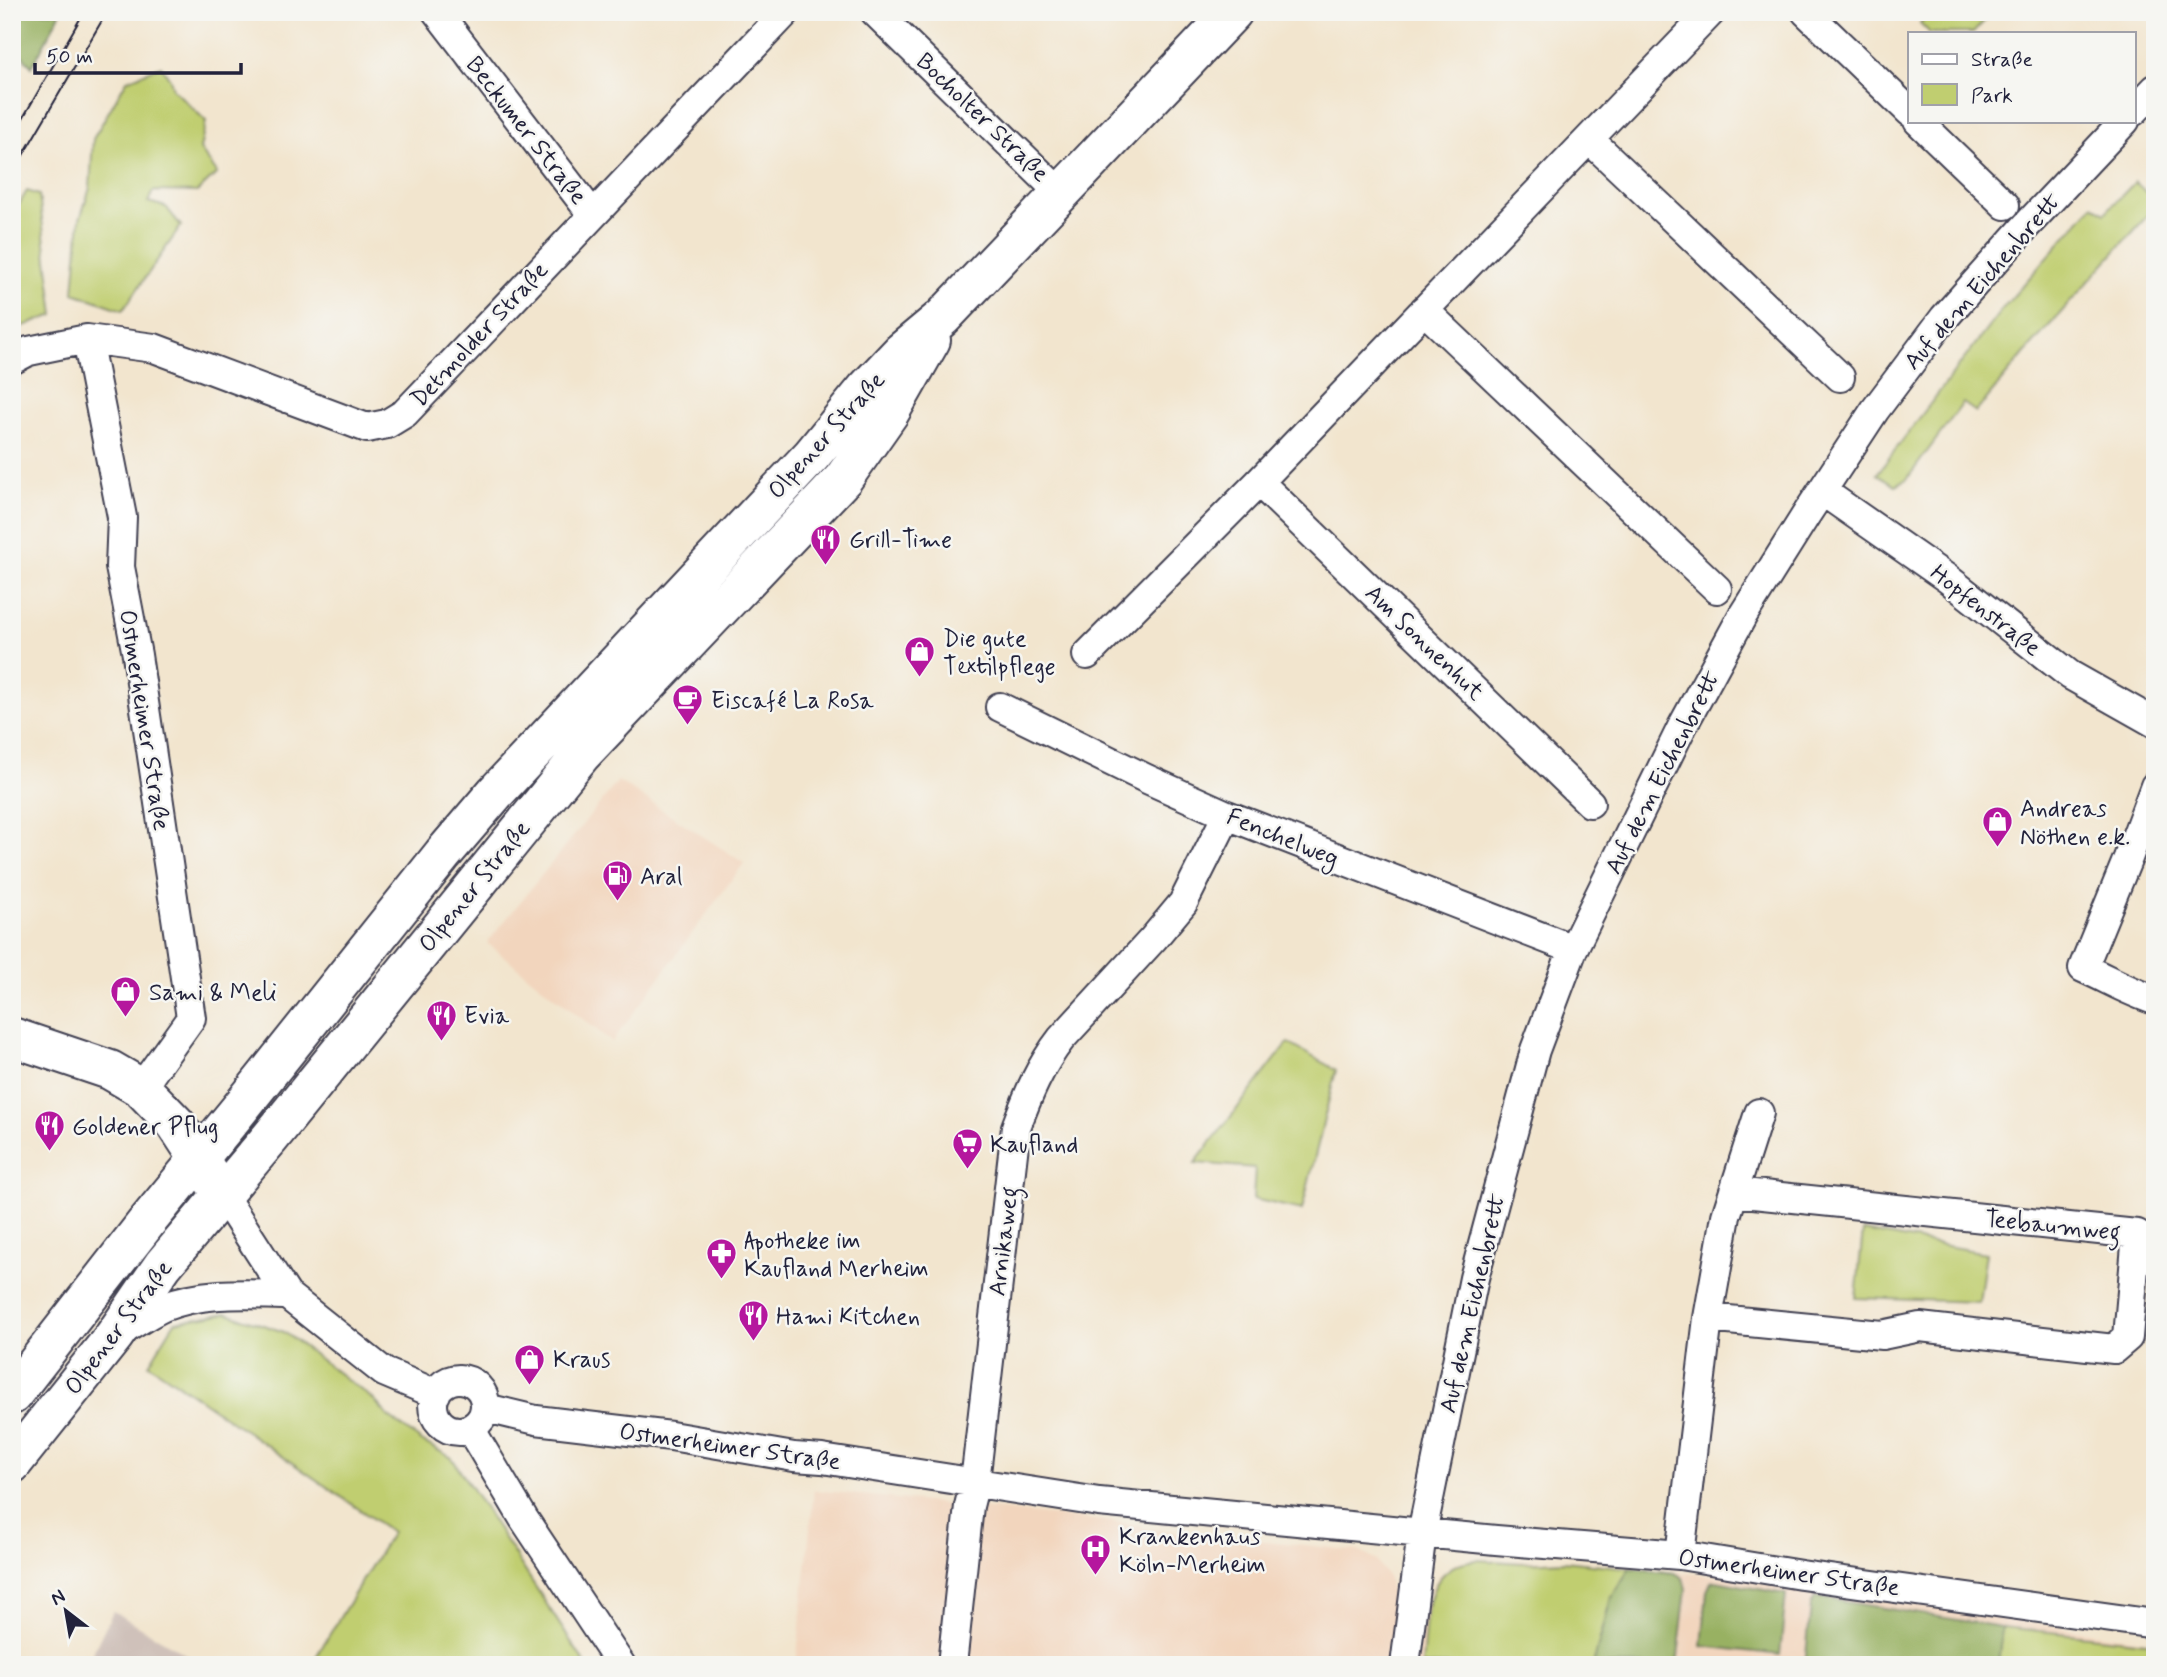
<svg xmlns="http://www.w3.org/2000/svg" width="2167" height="1677" viewBox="0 0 2167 1677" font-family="Mynerve,sans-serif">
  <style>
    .built { fill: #f2d5bd }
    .industrial { fill: #cfc1ba }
    .green { fill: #c0ce70; stroke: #717856; stroke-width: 2 }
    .forest { fill: #98b162; stroke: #5d6a4e; stroke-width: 2 }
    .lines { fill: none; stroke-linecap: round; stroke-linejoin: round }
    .street-casing { stroke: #413f51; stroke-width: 32 }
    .secondary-casing { stroke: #413f51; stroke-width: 42 }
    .primary-casing { stroke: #413f51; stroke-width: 42 }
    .street { stroke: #fff; stroke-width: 28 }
    .secondary { stroke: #fff; stroke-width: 38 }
    .primary { stroke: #fff; stroke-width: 38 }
    .tram { stroke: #22223b; stroke-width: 2 }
    .labels { text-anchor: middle; stroke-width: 5; stroke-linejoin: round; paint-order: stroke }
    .street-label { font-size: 24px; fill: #22223b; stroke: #f6f6f2 }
    .poi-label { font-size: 24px; fill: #22223b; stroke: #f6f6f2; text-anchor: start }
  </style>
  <rect width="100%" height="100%" fill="#f6f6f2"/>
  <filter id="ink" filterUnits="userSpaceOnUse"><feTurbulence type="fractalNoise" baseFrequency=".0143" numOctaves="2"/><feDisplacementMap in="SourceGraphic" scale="14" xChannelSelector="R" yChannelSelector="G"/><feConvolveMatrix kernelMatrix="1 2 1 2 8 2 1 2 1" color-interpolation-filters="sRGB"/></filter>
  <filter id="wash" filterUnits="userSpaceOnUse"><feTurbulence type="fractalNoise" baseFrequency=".00686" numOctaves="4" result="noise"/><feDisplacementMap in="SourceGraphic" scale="28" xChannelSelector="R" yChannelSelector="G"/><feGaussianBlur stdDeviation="1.57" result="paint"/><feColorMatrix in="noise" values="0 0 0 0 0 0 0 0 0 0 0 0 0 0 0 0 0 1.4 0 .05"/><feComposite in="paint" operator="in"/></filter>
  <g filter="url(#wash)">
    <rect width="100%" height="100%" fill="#f2e5ce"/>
    <path class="built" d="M618,781L744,863L612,1042L487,943Z
      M814,1490L1142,1525V1528L1359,1551L1377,1561L1389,1579L1391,1597L1429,1602L1431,1589L1440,1575L1457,1563L1475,1559L1506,1561L1565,1560L1732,1578L2155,1642V1665H796Z"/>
    <path class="industrial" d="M113,1611L204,1665H87Z"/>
    <path class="green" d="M1930,12H1993L1973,33H1930L1920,23Z
      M161,66L170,79L173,89L206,121L200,149L217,173L197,192L153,191L148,202L166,207L181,226L123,310L74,293L80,219L90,188L93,139L127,80Z
      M2135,182L2155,201V207L2024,354L1976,412L1963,403L1907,479L1896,485L1877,474L2003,308L2093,205L2105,213Z
      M27,191L39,195L54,315L12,330V216Z
      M1288,1043L1336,1070L1302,1210L1253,1199L1255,1168L1195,1163Z
      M1863,1231L1986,1253L1979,1302L1856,1298Z
      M227,1313L284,1332L374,1400L389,1417L423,1442L452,1458L586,1665H311L392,1532L149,1364L175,1322Z
      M1477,1560L1522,1563L1564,1561L1630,1568L1611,1598L1593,1665H1422C1427,1622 1421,1564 1477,1560Z
      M2002,1627L2155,1643V1665H1998Z"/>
    <path class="forest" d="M12,12H61L32,67L12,44Z
      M1630,1568L1675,1573L1683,1578L1686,1589L1677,1665H1593L1611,1598Z
      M1716,1581L1786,1594L1780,1655L1702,1646L1707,1591L1711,1582Z
      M1815,1597L2002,1627L1998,1665H1805L1811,1606Z"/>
  </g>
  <g filter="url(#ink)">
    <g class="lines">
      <defs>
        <path id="street" d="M437,12L592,214
          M875,12L1060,193
          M1806,12L1910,112
          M2134,111L2155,89
          M1918,121L2005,205
          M1590,140L1840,377
          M1424,310L1717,589
          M87,339L122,517L120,567L137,655L191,1018L141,1088
          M12,360L29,351L87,339L154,348L367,428L387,424L405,413L786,12
          M1259,482L1590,803
          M1822,491L1948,579L2070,675L2155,723
          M1087,655L1259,482L1711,12
          M1000,707L1147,779L1227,815L1573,949
          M2155,786L2128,858L2083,968C2108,979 2129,992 2155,1000
          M222,1194L287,1295L384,1372L436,1394
          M1708,1318L1726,1216L1759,1113
          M120,1332C134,1324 148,1314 163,1307C203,1291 246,1294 287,1295
          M433 1405a26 26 0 1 1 52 0a26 26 0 1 1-52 0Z
          M486,1408L536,1420L671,1436L794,1457L822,1459L1099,1502L1496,1540L1680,1555L1801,1575L2155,1624
          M471,1430L524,1519L621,1665
          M1680,1555L1708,1318L1882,1335L1920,1327L2114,1349L2128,1337L2137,1234L1734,1192
          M952,1665L969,1506L975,1482L1016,1127C1028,1095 1040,1066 1061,1039L1153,939L1183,903L1227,815
          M1405,1665L1422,1533L1474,1278L1535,1050L1573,949L1682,727L1743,615L1806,515L1875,410L1944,318L2026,226L2125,121"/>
        <path id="secondary" d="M12,1037L110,1070L141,1088L176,1124L222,1194"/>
        <path id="primary" d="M12,1395L146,1223L238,1111L443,854L496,792L812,455L866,389L901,352L943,317L1233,12
          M12,1464L114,1336L163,1265L270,1138L581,755L843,479L890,412L931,340"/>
      </defs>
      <use href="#street" class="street-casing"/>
      <use href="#secondary" class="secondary-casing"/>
      <use href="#primary" class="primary-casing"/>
      <use href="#street" class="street"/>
      <use href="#secondary" class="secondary"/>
      <use href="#primary" class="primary"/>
      <path class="tram" d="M12,137L84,12
        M12,174L107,12"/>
    </g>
  </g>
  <defs>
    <symbol id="restaurant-pin" viewBox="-11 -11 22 30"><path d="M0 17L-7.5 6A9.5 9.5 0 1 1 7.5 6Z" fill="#b5179e" stroke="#f6f6f2"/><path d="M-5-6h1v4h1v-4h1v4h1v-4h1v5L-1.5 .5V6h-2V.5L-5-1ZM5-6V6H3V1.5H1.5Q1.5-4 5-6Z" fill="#fff"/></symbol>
    <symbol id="shop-pin" viewBox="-11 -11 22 30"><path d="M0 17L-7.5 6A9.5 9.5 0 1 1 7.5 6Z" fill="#b5179e" stroke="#f6f6f2"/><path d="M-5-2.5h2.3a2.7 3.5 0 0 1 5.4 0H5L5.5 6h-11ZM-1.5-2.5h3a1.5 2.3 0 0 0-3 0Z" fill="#fff"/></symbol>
    <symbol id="cafe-pin" viewBox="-11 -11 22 30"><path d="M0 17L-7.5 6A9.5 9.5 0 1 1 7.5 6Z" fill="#b5179e" stroke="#f6f6f2"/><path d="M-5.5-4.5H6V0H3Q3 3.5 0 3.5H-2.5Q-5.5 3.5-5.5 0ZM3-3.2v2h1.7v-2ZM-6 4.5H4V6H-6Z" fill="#fff"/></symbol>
    <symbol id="fuel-pin" viewBox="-11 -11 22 30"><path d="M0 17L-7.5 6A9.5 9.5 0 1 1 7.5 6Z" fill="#b5179e" stroke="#f6f6f2"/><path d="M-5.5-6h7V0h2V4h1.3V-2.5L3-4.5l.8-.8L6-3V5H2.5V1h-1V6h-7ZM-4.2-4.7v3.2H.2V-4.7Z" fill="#fff"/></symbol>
    <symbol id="supermarket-pin" viewBox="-11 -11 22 30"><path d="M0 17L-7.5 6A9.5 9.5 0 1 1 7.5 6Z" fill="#b5179e" stroke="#f6f6f2"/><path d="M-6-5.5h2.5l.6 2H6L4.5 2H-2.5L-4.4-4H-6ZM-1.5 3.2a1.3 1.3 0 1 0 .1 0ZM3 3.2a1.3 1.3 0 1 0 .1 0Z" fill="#fff"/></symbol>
    <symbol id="pharmacy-pin" viewBox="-11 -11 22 30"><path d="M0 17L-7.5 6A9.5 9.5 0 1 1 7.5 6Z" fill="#b5179e" stroke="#f6f6f2"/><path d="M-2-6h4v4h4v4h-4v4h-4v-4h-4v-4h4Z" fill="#fff"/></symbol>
    <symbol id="hospital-pin" viewBox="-11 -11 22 30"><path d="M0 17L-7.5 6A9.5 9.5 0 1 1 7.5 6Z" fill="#b5179e" stroke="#f6f6f2"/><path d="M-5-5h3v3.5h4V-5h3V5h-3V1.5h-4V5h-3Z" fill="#fff"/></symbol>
  </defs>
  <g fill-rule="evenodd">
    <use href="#restaurant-pin" x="808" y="522" width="35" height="47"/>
    <use href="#shop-pin" x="902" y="634" width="35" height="47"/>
    <use href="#cafe-pin" x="670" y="682" width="35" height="47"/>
    <use href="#shop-pin" x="1980" y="804" width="35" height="47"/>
    <use href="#fuel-pin" x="600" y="858" width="35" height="47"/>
    <use href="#shop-pin" x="108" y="974" width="35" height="47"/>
    <use href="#restaurant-pin" x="424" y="998" width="35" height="47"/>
    <use href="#restaurant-pin" x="32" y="1108" width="35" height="47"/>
    <use href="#supermarket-pin" x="950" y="1126" width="35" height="47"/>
    <use href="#pharmacy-pin" x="704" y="1236" width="35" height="47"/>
    <use href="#restaurant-pin" x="736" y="1298" width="35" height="47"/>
    <use href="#shop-pin" x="512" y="1342" width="35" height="47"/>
    <use href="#hospital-pin" x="1078" y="1532" width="35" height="47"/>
  </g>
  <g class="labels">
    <g class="street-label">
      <text transform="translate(983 117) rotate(44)" y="8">Bocholter Straße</text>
      <text transform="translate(527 130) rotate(52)" y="8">Beckumer Straße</text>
      <text transform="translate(1982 281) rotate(-49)" y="8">Auf dem Eichenbrett</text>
      <text transform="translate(479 334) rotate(-47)" y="8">Detmolder Straße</text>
      <text transform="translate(826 435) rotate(-48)" y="8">Olpener Straße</text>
      <text transform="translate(1986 610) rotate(38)" y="8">Hopfenstraße</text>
      <text transform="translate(1425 642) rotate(44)" y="8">Am Sonnenhut</text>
      <text transform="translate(145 720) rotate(81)" y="8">Ostmerheimer Straße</text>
      <text transform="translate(1662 772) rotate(-63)" y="8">Auf dem Eichenbrett</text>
      <text transform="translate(1283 837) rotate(22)" y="8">Fenchelweg</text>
      <text transform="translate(474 886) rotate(-51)" y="8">Olpener Straße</text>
      <text transform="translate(2053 1225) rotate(6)" y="8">Teebaumweg</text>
      <text transform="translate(1003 1241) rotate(-83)" y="8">Arnikaweg</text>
      <text transform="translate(1472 1303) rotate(-77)" y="8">Auf dem Eichenbrett</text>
      <text transform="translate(118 1327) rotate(-53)" y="8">Olpener Straße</text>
      <text transform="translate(730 1446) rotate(8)" y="8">Ostmerheimer Straße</text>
      <text transform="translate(1789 1572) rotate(8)" y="8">Ostmerheimer Straße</text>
    </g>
    <g class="poi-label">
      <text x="849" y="547">Grill-Time</text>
      <text x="943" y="646">Die gute<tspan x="943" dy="28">Textilpflege</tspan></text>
      <text x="711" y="708">Eiscafé La Rosa</text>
      <text x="2020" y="816">Andreas<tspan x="2020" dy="28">Nöthen e.k.</tspan></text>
      <text x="640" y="884">Aral</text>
      <text x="149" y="1000">Sami &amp; Meli</text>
      <text x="464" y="1023">Evia</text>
      <text x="72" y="1134">Goldener Pflug</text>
      <text x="990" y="1152">Kaufland</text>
      <text x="744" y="1248">Apotheke im<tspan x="744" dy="28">Kaufland Merheim</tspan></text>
      <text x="776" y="1324">Hami Kitchen</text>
      <text x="553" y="1367">Kraus</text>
      <text x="1119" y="1544">Krankenhaus<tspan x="1119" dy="28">Köln-Merheim</tspan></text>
    </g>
  </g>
  <rect width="2167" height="1677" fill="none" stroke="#f6f6f2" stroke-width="42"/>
  <rect x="1908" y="32" width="228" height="91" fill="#f6f6f2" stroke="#a1a1a9" stroke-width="2"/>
  <rect x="1922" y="54" width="35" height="10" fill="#ffffff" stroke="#a1a1a9" stroke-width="2"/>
  <text x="1971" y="66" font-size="21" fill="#22223b">Straße</text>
  <rect x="1922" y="84" width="35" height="21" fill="#c0ce70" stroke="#a1a1a9" stroke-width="2"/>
  <text x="1971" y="102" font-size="21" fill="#22223b">Park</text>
  <g transform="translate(66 1611) rotate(329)" stroke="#f6f6f2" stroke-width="5" paint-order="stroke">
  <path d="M0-5L12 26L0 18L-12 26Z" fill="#22223b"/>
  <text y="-10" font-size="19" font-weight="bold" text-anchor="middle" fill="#22223b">N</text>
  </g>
  <path d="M35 63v10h206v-10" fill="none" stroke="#22223b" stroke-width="3.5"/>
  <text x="46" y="63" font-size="21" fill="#22223b" stroke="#f6f6f2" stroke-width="5" paint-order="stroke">50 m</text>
</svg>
